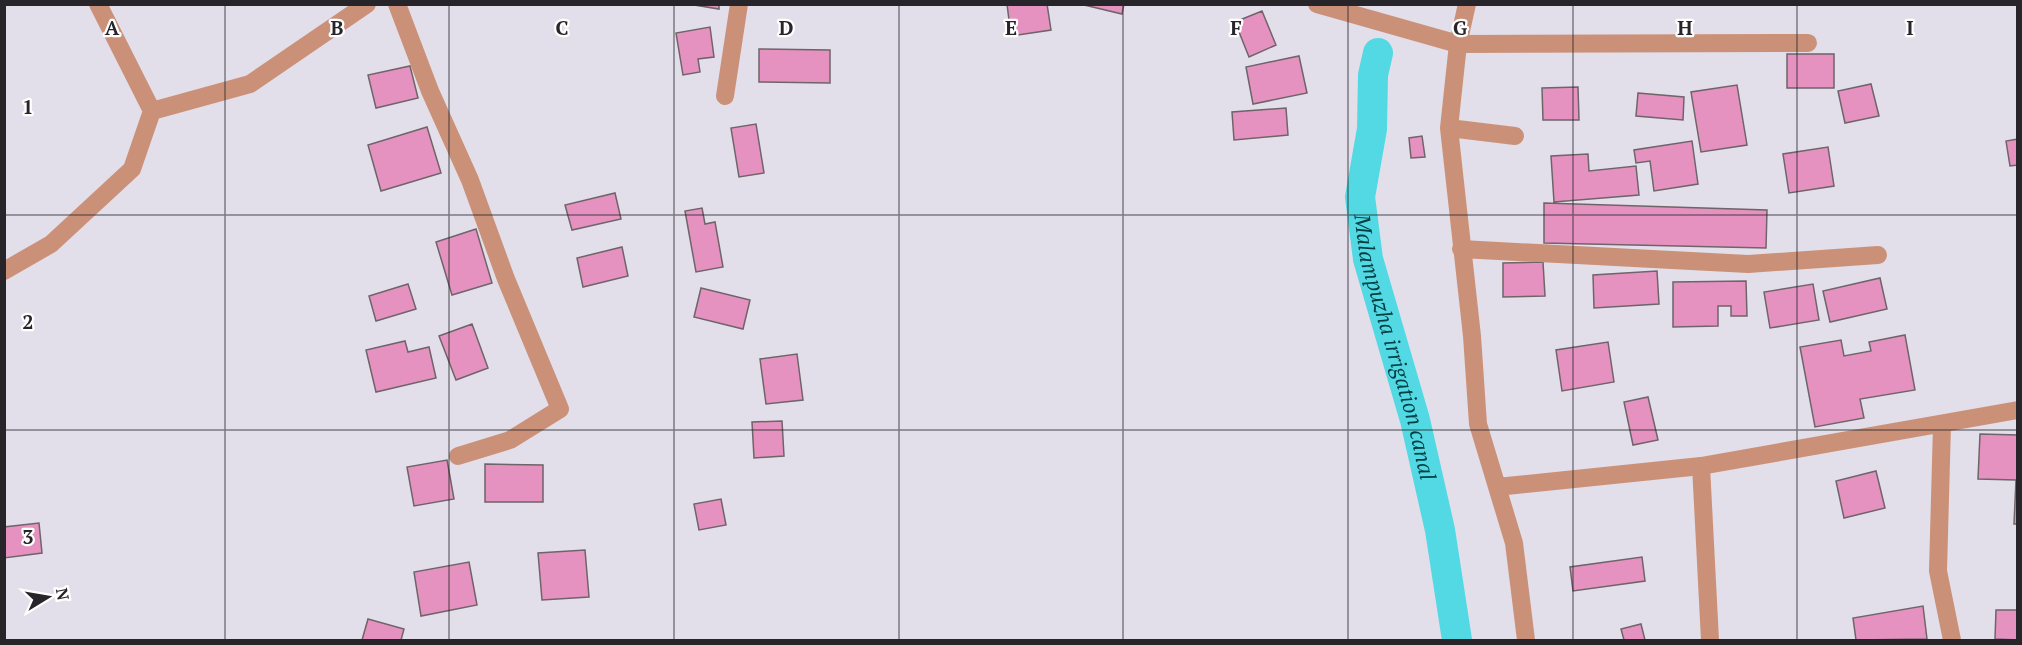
<svg xmlns="http://www.w3.org/2000/svg" width="2022" height="645" viewBox="0 0 2022 645" font-family="'PT Serif',serif">
  <style>
    .lines { fill: none; stroke-linecap: round; stroke-linejoin: round }
    .canal { stroke: #53d9e3; stroke-width: 30 }
    .building { fill: #e592c0; stroke: #6f6469; stroke-width: 1.5 }
    .street { stroke: #cb9178; stroke-width: 18 }
    .grid { fill: none; stroke: #272529; stroke-width: 1.5; stroke-opacity: 0.55 }
    .labels { text-anchor: middle; stroke-width: 4.5; stroke-linejoin: round; paint-order: stroke }
    .water-label { font-size: 22px; font-style: italic; fill: #003f43; stroke: #fff }
    .grid-label { font-size: 20px; text-anchor: middle; font-weight: bold; fill: #272529; stroke: #fff; stroke-width: 4.5; stroke-linejoin: round; paint-order: stroke }
  </style>
  <rect width="100%" height="100%" fill="#e2dfea"/>
  <g class="lines">
    <path class="canal" id="s1" d="M1378,53L1373,75L1372,129L1360,197L1368,259L1415,420L1440,530L1457,640"/>
  </g>
  <path class="building" d="M688,4H719V9Z
    M1007,4H1047L1051,30L1011,36Z
    M1080,4H1124L1122,14Z
    M1262,11L1276,45L1249,57L1235,22Z
    M710,27L714,57L698,59L700,72L683,75L676,33Z
    M759,49L830,50V83L759,82Z
    M1787,54H1834V88H1787Z
    M1299,56L1307,93L1253,104L1246,67Z
    M410,66L418,98L376,108L368,75Z
    M1871,84L1879,116L1845,123L1838,91Z
    M1737,85L1747,145L1701,152L1691,92Z
    M1578,87L1579,120H1543L1542,88Z
    M1638,93L1684,97L1683,120L1636,116Z
    M1286,108L1288,135L1234,140L1232,112Z
    M756,124L764,173L739,177L731,128Z
    M427,127L441,173L381,191L368,145Z
    M1422,136L1425,157L1411,158L1409,138Z
    M2018,139V165L2010,166L2006,141Z
    M1692,141L1698,184L1654,191L1650,161L1636,163L1634,150Z
    M1828,147L1834,186L1789,193L1783,154Z
    M1588,154L1589,171L1636,166L1639,195L1554,202L1551,156Z
    M615,193L621,219L572,230L565,205Z
    M1544,203L1767,210L1766,248L1544,243Z
    M702,208L705,224L715,222L723,267L696,272L685,211Z
    M476,229L492,283L452,295L436,242Z
    M622,247L628,276L583,287L577,258Z
    M1543,262L1545,296L1503,297V263Z
    M1657,271L1659,304L1594,308L1593,275Z
    M1880,278L1887,309L1830,322L1823,291Z
    M1746,281L1747,316H1731V306H1718V326L1673,327V282Z
    M408,284L416,309L376,321L369,296Z
    M1813,284L1819,320L1770,328L1764,292Z
    M701,288L750,300L743,329L694,317Z
    M472,324L488,368L456,380L439,336Z
    M1905,335L1915,390L1860,399L1864,418L1815,427L1800,347L1841,340L1844,356L1871,351L1869,342Z
    M405,341L408,352L429,347L436,378L376,392L366,350Z
    M1608,342L1614,382L1562,391L1556,350Z
    M797,354L803,400L766,404L760,359Z
    M1648,397L1658,440L1633,445L1624,402Z
    M782,421L784,456L754,458L752,422Z
    M1980,434L2018,435V524H2014L2016,480L1978,479Z
    M447,460L454,499L414,506L407,467Z
    M485,464L543,465V502H485Z
    M1876,471L1885,508L1844,518L1836,481Z
    M721,499L726,525L699,530L694,504Z
    M39,523L42,553L4,558V527Z
    M585,550L589,597L542,600L538,553Z
    M1642,557L1645,581L1573,591L1570,567Z
    M469,562L477,605L421,616L414,572Z
    M1923,606L1927,639L1856,640L1853,618Z
    M1996,610H2018V640L1995,639Z
    M368,619L404,629L401,640H362Z
    M1641,624L1645,640H1624L1621,629Z"/>
  <g class="lines">
    <path class="street" d="M98,4L152,111
      M397,4L430,91L470,180L506,279L560,409L510,440L458,456
      M1317,4L1458,44L1808,43
      M1467,4L1458,44L1449,128L1472,336L1478,424L1514,543L1526,640
      M725,96L739,4
      M1449,128L1515,136
      M1461,249L1748,264L1878,255
      M4,271L51,244L132,169L152,111L250,84L367,4
      M1942,425L1938,571L1952,640
      M1701,466L1710,640
      M1497,487L1701,466L2018,410"/>
  </g>
  <path class="grid" d="M225,4V640M449,4V640M674,4V640M899,4V640M1123,4V640M1348,4V640M1573,4V640M1797,4V640M4,215H2018M4,430H2018"/>
  <g class="labels">
    <g class="water-label">
      <text dy="8" stroke="none"><textPath href="#s1" startOffset="300">Malampuzha irrigation canal</textPath></text>
    </g>
  </g>
  <g class="grid-label">
    <text x="112" y="35">A</text>
    <text x="337" y="35">B</text>
    <text x="562" y="35">C</text>
    <text x="786" y="35">D</text>
    <text x="1011" y="35">E</text>
    <text x="1236" y="35">F</text>
    <text x="1460" y="35">G</text>
    <text x="1685" y="35">H</text>
    <text x="1910" y="35">I</text>
    <text x="28" y="114">1</text>
    <text x="28" y="329">2</text>
    <text x="28" y="544">3</text>
  </g>
  <rect width="2022" height="645" fill="none" stroke="#272529" stroke-width="12"/>
  <g transform="translate(48 597) rotate(79)" stroke="#ffffff" stroke-width="4.5" paint-order="stroke">
  <path d="M0-4.5L10 22L0 15L-10 22Z" fill="#272529"/>
  <text y="-9" font-size="16" font-weight="bold" text-anchor="middle" fill="#272529">N</text>
  </g>
</svg>
